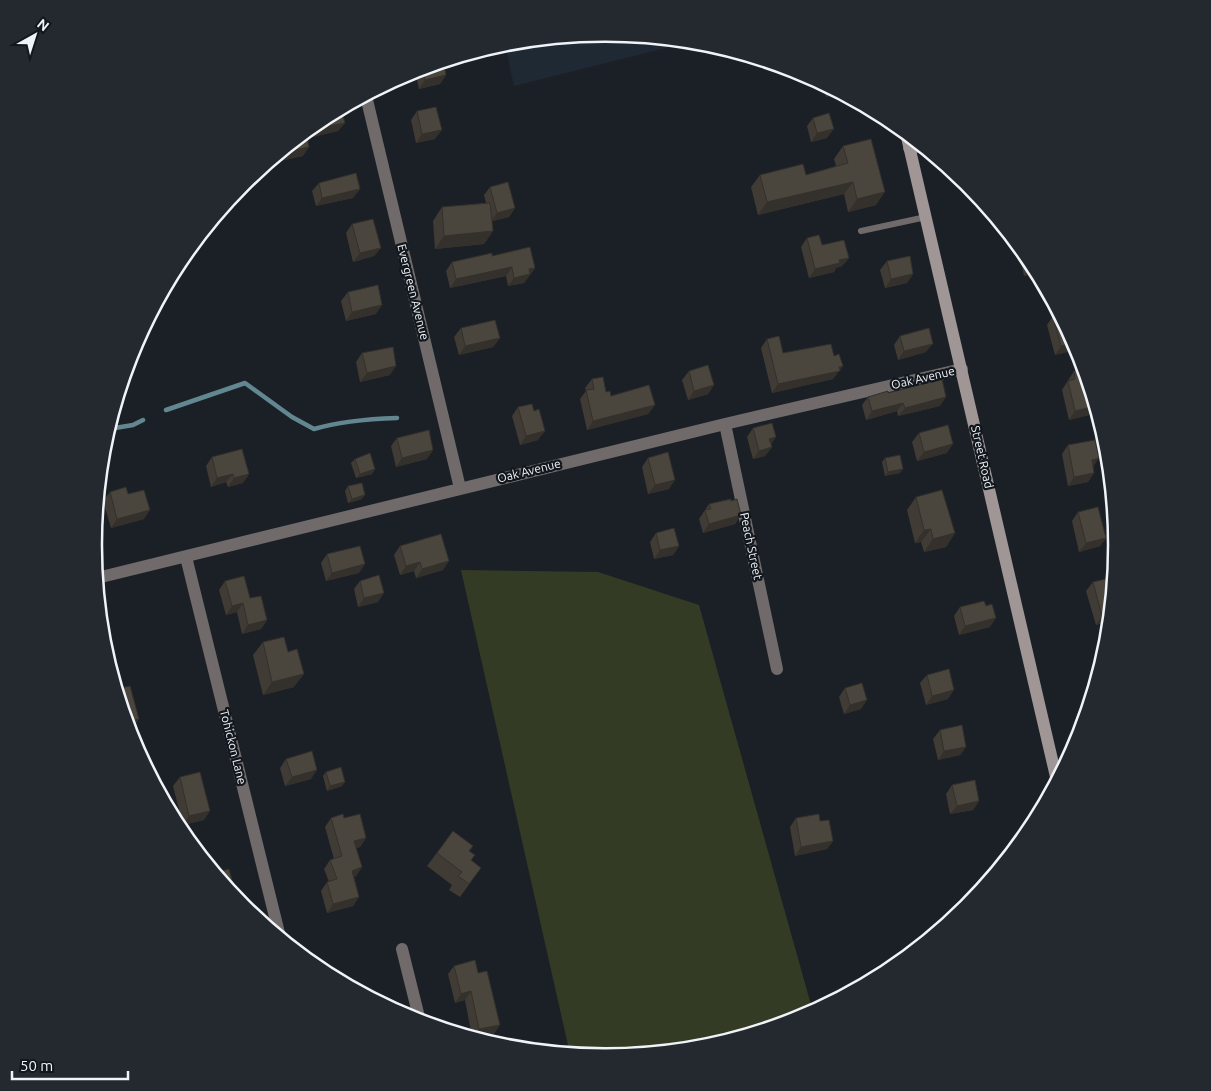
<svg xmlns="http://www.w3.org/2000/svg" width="1211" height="1091" viewBox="0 0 1211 1091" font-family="Ubuntu,sans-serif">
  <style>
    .built { fill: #1f2934 }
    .green { fill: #343b24 }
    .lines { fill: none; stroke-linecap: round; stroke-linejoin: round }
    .stream { stroke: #638791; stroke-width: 4.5 }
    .service { stroke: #706b6a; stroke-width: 6 }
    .minor { stroke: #706b6a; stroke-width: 12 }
    .secondary { stroke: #9f9695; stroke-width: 12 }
    .wall { fill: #403b34 }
    .shaded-wall { fill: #34302b }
    .building { fill: #4a453d; stroke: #34302b }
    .labels { text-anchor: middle; stroke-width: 4.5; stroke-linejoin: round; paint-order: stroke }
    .street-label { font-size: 12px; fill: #f0f4f8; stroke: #12171d }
    .rim { fill: none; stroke: #f0f4f8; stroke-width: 2.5 }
  </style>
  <rect width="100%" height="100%" fill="#1b2027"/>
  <path class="built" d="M606,34L690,42L514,86L505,44Z"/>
  <path class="green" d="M461,570L598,572L699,605L813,1012L801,1018L705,1047L605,1057L570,1054Z"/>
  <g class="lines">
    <path class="stream" d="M166,410L245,383L292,417L314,429C341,421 368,419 397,418
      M109,429L133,425L143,420"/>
    <path class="service" d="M861,231L926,217"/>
    <path class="minor" d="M366,96L460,488
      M909,148L921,146
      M725,424L777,669
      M186,557L280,937
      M97,578L725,424L962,369
      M402,949L420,1021"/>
    <path class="secondary" d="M906,133L1057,781"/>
  </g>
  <path class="wall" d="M443,62L446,75L440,84L419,89L415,71Z
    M823,84L840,93L826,97Z
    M417,111L435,139L416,143L411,120Z
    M813,118L827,138L811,142L807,126Z
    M321,120L345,123L338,131L308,138L303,156L280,161L279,154Z
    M843,146L876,205L848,212L844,194L758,215L751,187L760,175H806L836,166L834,159Z
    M319,183L360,189L353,198L316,206L312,191Z
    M490,187L515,208L509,217L492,221L493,231L484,244L435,249L433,221L442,207L486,203L484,195Z
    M352,224L381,248L374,256L353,262L346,233Z
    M807,238L822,245L849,258L842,266L836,268L834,272L809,278L801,247Z
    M1017,244L1031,261L1037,273L1024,276Z
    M492,256L535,268L524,283L508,286L506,276L450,288L446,271L452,262Z
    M887,261L913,274L907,283L885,288L880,270Z
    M348,292L376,314L346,321L341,301Z
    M1059,314L1077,347L1075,350L1055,355L1047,325L1053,316Z
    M461,328L500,338L493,347L459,355L454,337Z
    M900,336L926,352L898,360L894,345Z
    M767,339L783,353L834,356L843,366L833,379L772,393L761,348Z
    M362,353L390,375L360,382L356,362Z
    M689,371L714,385L708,394L688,400L682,380Z
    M1074,371L1089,415L1069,420L1062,390Z
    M592,379L611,396L655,405L648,414L587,430L580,399L586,391L585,388Z
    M888,393L940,406L898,416L897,411L866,420L862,405L868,397Z
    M518,407L538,440L520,445L512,416Z
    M753,428L771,445L772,447L765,456L753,459L747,437Z
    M919,433L947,453L917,461L912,442Z
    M397,438L433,450L427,459L396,467L391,446Z
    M1068,445L1094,473L1088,482L1068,486L1062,454Z
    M212,457L249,474L243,483L228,487L226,482L211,487L206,466Z
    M648,458L669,489L648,494L642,467Z
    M885,458L900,473L885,476L882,462Z
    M355,459L375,469L372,474L356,478L351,463Z
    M348,486L362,499L348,503L345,491Z
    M110,492L128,494L144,519L111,528L103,501Z
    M916,497L955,533L946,547L924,552L921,542L915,543L907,510Z
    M731,501L741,515L735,524L703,533L699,519L709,504Z
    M1078,512L1106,538L1100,546L1079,552L1072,521Z
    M656,533L679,546L673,555L654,559L650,542Z
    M400,546L443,570L416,578L414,571L400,575L394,555Z
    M327,554L359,573L326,581L321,563Z
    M225,581L250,598L267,620L261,629L242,634L237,612L226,615L219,590Z
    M360,581L378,602L358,607L354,589Z
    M1093,582L1110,621L1096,625L1086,591Z
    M986,606L990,627L959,635L954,616L960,607Z
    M263,642L288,652L294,687L263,695L253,655Z
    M927,675L948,699L926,705L920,683Z
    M845,688L861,709L844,714L839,697Z
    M940,730L966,747L960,755L938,760L933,739Z
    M286,759L311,779L285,786L280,768Z
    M326,772L345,782L342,786L327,791L323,776Z
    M180,777L204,820L183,825L173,786Z
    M952,785L979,801L973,810L950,814L946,794Z
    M331,818H344L366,838L360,847L356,848L362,867L356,876L354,877L359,897L353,906L327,913L321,891L327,882H329L324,869L330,860L334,859L325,827Z
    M796,818L820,821L833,841L827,849L795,856L790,827Z
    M453,831L469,851L471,860L481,868L460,897L449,890L452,885L427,866Z
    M475,960L494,1034L474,1038L472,1037L465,1000L455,1003L448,974L454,966Z"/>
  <path class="shaded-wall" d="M446,75L440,84L419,89L425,80Z
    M832,89L840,93L826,97Z
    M345,123L338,131L300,140L304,134L308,130Z
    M834,129L827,138L811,142L817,133Z
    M442,130L435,139L416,143L422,134Z
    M309,147L303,156L280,161L287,152Z
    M853,182L844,194L758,215L767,202Z
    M360,189L353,198L316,206L322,198Z
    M885,192L876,205L848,212L857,199Z
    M515,208L509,217L490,222L497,213Z
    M493,231L484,244L435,249L444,236Z
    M381,248L374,256L353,262L360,253Z
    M849,258L842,266L836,268L834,272L809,278L815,269L839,260Z
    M512,267L506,276L450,288L456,279Z
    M1031,267H1034L1037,273L1024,276Z
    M535,268L524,283L508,286L514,278L529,269Z
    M913,274L907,283L885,288L891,279Z
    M382,305L376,314L346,321L352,312Z
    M500,338L493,347L459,355L465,346Z
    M1075,343L1077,347L1075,350L1055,355L1061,346Z
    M933,344L926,352L898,360L904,351Z
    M396,366L390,375L360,382L367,373Z
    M843,366L833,379L772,393L778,384Z
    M714,385L708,394L688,400L694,391Z
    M946,397L940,406L898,416L905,408Z
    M903,403L897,411L866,420L872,411Z
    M655,405L648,414L587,430L593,421Z
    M1095,406L1089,415L1069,420L1075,411Z
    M545,431L538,440L520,445L526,436Z
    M776,437L770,446L769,439Z
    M953,444L947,453L917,461L924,452Z
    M772,447L765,456L753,459L759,451Z
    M433,450L427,459L396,467L402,458Z
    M1099,458L1093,467L1092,460Z
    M375,469L372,474L356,478L360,474Z
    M903,469L900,473L885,476L888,472Z
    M1094,473L1088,482L1068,486L1074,477Z
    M233,474L226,482L211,487L217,478Z
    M249,474L243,483L228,487L234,478Z
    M675,480L669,489L648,494L655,485Z
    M365,495L362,499L348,503L352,499Z
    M150,510L144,519L111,528L117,519Z
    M741,515L735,524L703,533L709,524Z
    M931,529L921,542L915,543L924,530Z
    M955,533L946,547L924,552L933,539Z
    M1106,538L1100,546L1079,552L1086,543Z
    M98,543L94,549V544Z
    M679,546L673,555L654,559L660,550Z
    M449,561L443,570L416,578L422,569Z
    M420,562L414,571L400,575L406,566Z
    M365,564L359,573L326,581L332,573Z
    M384,593L378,602L358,607L364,598Z
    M243,603L237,612L226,615L232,606Z
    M1111,614L1110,621L1096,625L1102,616Z
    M996,618L990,627L959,635L965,626Z
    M267,620L261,629L242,634L248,625Z
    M304,674L294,687L263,695L272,682Z
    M954,690L948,699L926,705L932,696Z
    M867,700L861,709L844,714L850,705Z
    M139,719L133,728H129L127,722Z
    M966,747L960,755L938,760L944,751Z
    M317,770L311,779L285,786L292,777Z
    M345,782L342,786L327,791L330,786Z
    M979,801L973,810L950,814L957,806Z
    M210,811L204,820L183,825L189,816Z
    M366,838L360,847L347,850L354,841Z
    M833,841L827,849L795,856L801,847Z
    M362,867L356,876L346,880L352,871Z
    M359,897L353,906L327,913L333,904Z
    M471,991L465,1000L455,1003L461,994Z
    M500,1025L494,1034L473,1038L479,1029Z"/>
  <path class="building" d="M443,62L446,75L425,80L423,69Z
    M436,107L442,130L422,134L417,111Z
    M341,109L345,123L308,130L321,120Z
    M829,113L834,129L817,133L813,118Z
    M306,132L309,147L287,152L286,149Z
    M871,139L885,192L857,199L853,182L767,202L760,175L803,164L806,175L848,163L843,146Z
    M356,173L360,189L322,198L319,183Z
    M508,182L515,208L497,213L490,187Z
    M490,203L493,231L444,236L442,207Z
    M373,219L381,248L360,253L352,224Z
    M819,235L822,245L844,240L849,258L839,260L840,263L815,269L807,238Z
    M530,247L535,268L529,269L530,274L514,278L512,267L456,279L452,262L492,253V256Z
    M910,256L913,274L891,279L887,261Z
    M1028,258L1031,261L1034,267H1031Z
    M378,285L382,305L352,312L348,292Z
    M1059,314L1075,343L1061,346L1053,316Z
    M495,320L500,338L465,346L461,328Z
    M929,328L933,344L904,351L900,336Z
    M779,336L783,353L831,344L834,356L839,354L843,366L839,367L840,371L778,384L767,339Z
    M393,347L396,366L367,373L362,353Z
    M708,365L714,385L694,391L689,371Z
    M1084,369L1095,406L1075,411L1068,381L1075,379L1074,371Z
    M603,377L606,392L610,391L611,396L649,385L655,405L593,421L586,390L594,389L592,379Z
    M942,379L946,397L905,408L903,403L872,411L868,397L888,391V393Z
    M532,404L534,411L539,409L545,431L526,436L518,407Z
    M772,423L776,437L769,439L772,447L759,451L753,428Z
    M948,425L953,444L924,452L919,433Z
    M429,430L433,450L402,458L397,438Z
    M1095,440L1099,458L1092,460L1094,473L1074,477L1068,445Z
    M242,449L249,474L234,478L233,474L217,478L212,457Z
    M668,452L675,480L655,485L648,458Z
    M370,453L375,469L360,474L355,459Z
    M900,455L903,469L888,472L885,458Z
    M362,483L365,495L352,499L348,486Z
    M126,487L128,494L144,490L150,510L117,519L110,492Z
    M942,490L955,533L933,539L931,529L924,530L916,497Z
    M731,499V501L737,499L741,515L709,524L705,510L711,509L709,504Z
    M1098,507L1106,538L1086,543L1078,512Z
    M674,528L679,546L660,550L656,533Z
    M95,531L98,543L94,544Z
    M441,534L449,561L422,569L420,562L406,566L400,546Z
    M360,546L365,564L332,573L327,554Z
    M379,575L384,593L364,598L360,581Z
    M244,576L250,598L261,596L267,620L248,625L243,603L232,606L225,581Z
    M1114,577L1111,614L1102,616L1093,582Z
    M984,601L986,606L992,604L996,618L965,626L960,607Z
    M284,637L288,652L297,649L304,674L272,682L263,642Z
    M949,669L954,690L932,696L927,675Z
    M862,683L867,700L850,705L845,688Z
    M130,686L139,719L127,722L117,689Z
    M962,725L966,747L944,751L940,730Z
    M312,751L317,770L292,777L286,759Z
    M341,767L345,782L330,786L326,772Z
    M200,772L210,811L189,816L180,777Z
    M975,780L979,801L957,806L952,785Z
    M343,814L344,818L360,814L366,838L354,841L362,867L352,871L359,897L333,904L327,882L337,879L330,860L342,856L331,818Z
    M819,814L820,821L829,820L833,841L801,847L796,818Z
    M453,831L473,846L469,851L475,855L471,860L481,868L469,884L458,876L462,872L437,853Z
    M229,869L237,899L215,873Z
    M475,960L478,973L487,971L500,1025L479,1029L471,991L461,994L454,966Z"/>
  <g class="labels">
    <g class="street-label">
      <text transform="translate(413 292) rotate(76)" y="4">Evergreen Avenue</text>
      <text transform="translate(923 378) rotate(-13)" y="4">Oak Avenue</text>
      <text transform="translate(982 457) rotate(77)" y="4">Street Road</text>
      <text transform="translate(529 471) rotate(-14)" y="4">Oak Avenue</text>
      <text transform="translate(751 546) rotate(78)" y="4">Peach Street</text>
      <text transform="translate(233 747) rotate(76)" y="4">Tohickon Lane</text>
    </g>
  </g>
  <path d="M0 0H1211V1091H0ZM102 545a503 503 0 1 1 1006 0a503 503 0 1 1-1006 0Z" fill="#24292f" fill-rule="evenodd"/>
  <path class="rim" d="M102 545a503 503 0 1 1 1006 0a503 503 0 1 1-1006 0Z"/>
  <g transform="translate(35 35) rotate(39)" stroke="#12171d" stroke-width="4" paint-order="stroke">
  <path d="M0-4L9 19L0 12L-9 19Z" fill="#f0f4f8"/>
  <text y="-8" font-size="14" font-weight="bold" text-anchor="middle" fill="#f0f4f8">N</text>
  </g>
  <path d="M12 1071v8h116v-8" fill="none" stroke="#f0f4f8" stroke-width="2.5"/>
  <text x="20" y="1071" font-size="15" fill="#f0f4f8" stroke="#12171d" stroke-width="4" paint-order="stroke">50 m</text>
</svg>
